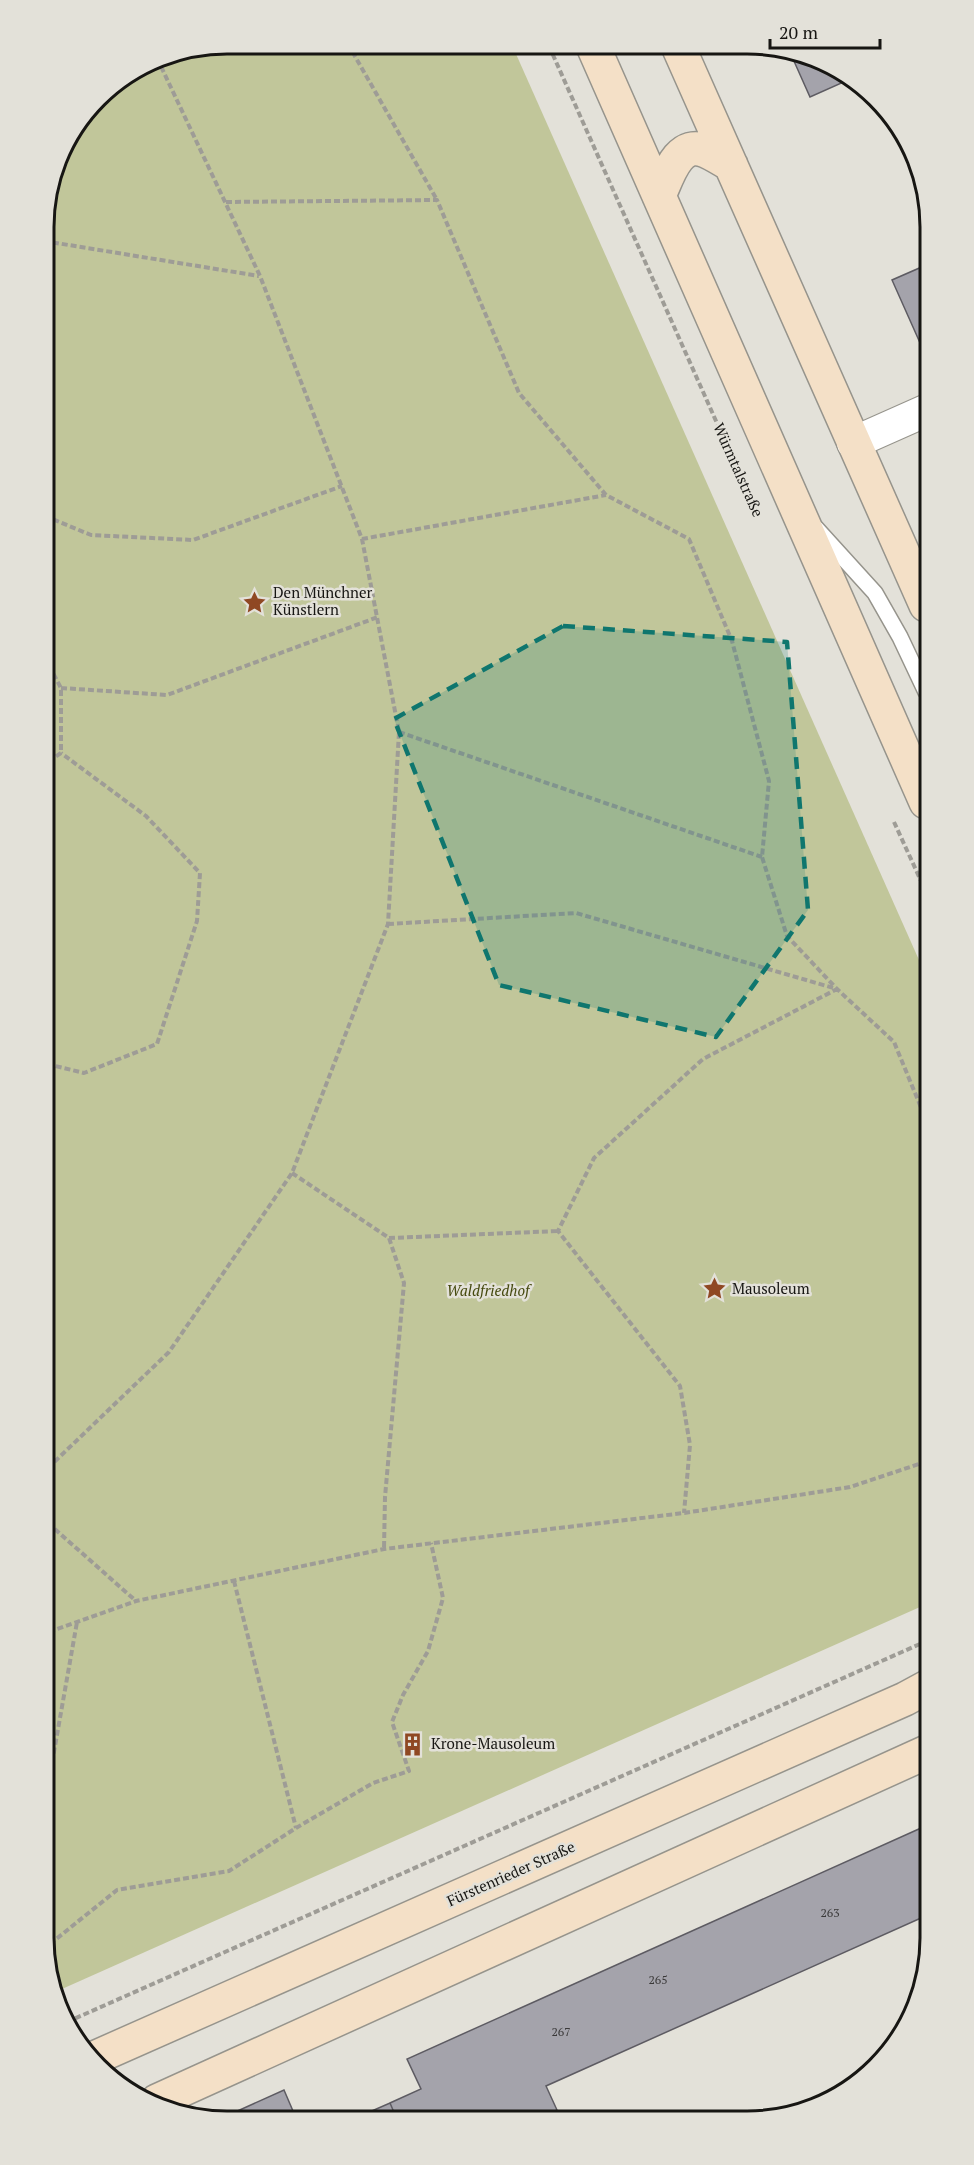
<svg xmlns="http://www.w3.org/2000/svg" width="974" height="2165" viewBox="0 0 974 2165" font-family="'PT Serif',serif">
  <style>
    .green { fill: #c1c69a }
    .building { fill: #a4a3ab; stroke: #5d5b62; stroke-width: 1.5 }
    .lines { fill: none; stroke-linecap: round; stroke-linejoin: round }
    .lane-casing { stroke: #96948c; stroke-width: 18 }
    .street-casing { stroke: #96948c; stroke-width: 34 }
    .secondary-casing { stroke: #96948c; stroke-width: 36 }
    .path { stroke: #9e9c96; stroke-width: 4; stroke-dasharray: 6 3; stroke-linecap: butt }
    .lane { stroke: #fff; stroke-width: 15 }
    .street { stroke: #fff; stroke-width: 32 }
    .secondary { stroke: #f4e0c7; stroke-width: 33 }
    .marked { fill: #0f766e; fill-opacity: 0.2; stroke: #0f766e; stroke-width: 4.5; stroke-dasharray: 12 8; stroke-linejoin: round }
    .labels { text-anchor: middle; stroke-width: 5; stroke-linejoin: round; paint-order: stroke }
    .number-label { font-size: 12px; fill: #3a3939 }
    .street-label { font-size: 15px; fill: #171613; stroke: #e3e1d9 }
    .poi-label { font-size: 15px; fill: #171613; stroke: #e3e1d9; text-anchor: start }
    .park-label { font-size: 15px; font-style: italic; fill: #45490e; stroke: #e3e1d9 }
    .rim { fill: none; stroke: #171613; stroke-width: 3 }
  </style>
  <rect width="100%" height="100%" fill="#e3e1d9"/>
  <path class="green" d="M227,44L512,45L927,978L929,1603L53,1993L50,1986L44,215L63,146L106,89L157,57Z"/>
  <path class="building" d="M789,50L844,78L846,81L810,97Z
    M924,266L925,354L892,280Z
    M407 1744a6 6 0 1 1 12 0a6 6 0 1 1-12 0Z
    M930,1824V1914L546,2086L557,2110L542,2116L396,2117L390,2103L421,2089L407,2059Z
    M284,2090L296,2118H222Z
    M390,2103L396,2117H358Z"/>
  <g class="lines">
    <defs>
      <path id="lane" d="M816,528L875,593L900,637L926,692"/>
      <path id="street" d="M853,443L925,411"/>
      <path id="secondary" d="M593,46L926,802
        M678,46L926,605
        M659,196C668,176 678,139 706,151C715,155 723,160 731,165
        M92,2059L905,1699L929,1686
        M157,2101L929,1751"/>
    </defs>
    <use href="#lane" class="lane-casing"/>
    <use href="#street" class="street-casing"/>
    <use href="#secondary" class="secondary-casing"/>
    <path class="path" d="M348,44L437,200
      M549,46L757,513
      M48,199L86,115
      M226,202L437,200L519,393L606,495L689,539L732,641L769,781L762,857L787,936L837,989L894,1042L927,1122
      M44,241L259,276
      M45,516L91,535L193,540L342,486
      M362,539L606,495
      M45,658L61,688V753L46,763
      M61,688L167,695L378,617
      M399,732L762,857
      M894,822L927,894
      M388,924L576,913L837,989L703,1059L594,1158L558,1231L680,1386L690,1445L684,1513
      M47,1064L84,1073L157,1044L197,921L200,873L146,816L61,753
      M292,1173L389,1238L404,1283L385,1497L384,1549
      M389,1238L558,1231
      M48,1468L169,1352L292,1173L388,924L399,732L362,539L260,276L157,58
      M48,1523L136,1601
      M234,1581L296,1828
      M49,1632L136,1601L384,1549L684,1513L850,1487L928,1461
      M49,1780L77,1622
      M50,1944L117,1890L229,1871L296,1828L373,1783L409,1771L392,1722L403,1695L428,1651L443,1598L431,1543
      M67,2022L929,1640"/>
    <use href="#lane" class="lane"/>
    <use href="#street" class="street"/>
    <use href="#secondary" class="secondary"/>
  </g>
  <path class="marked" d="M563,626L787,642L808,910L716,1037L499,985L394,719Z"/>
  <defs>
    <symbol id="sight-bare" viewBox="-9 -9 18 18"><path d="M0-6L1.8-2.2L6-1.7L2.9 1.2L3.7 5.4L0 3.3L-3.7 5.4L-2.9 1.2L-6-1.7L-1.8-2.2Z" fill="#8f4823" stroke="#e3e1d9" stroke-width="2.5" paint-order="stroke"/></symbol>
    <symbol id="building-bare" viewBox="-9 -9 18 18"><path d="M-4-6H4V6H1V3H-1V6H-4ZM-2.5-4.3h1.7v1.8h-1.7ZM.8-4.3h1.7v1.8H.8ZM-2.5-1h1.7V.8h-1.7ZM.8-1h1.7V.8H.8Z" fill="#8f4823" stroke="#e3e1d9" stroke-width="2.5" paint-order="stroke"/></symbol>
  </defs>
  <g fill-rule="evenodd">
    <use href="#sight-bare" x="238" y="586" width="33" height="33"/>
    <use href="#sight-bare" x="698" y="1272" width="33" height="33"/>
    <use href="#building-bare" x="396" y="1728" width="33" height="33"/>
  </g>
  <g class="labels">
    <g class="number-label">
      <text x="830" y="1917">263</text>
      <text x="658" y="1984">265</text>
      <text x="561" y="2036">267</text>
    </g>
    <g class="street-label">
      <text transform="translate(738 470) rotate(66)" y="5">Würmtalstraße</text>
      <text transform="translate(511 1874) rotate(-24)" y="5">Fürstenrieder Straße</text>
    </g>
    <g class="poi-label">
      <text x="273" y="598">Den Münchner<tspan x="273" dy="17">Künstlern</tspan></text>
      <text x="732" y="1294">Mausoleum</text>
      <text x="431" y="1749">Krone-Mausoleum</text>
    </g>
    <g class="park-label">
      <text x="488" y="1296">Waldfriedhof</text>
    </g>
  </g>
  <path d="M0 0H974V2165H0ZM227 54H747A173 173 0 0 1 920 227V1938A173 173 0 0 1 747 2111H227A173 173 0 0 1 54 1938V227A173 173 0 0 1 227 54Z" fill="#e3e1d9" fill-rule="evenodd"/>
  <path class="rim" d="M227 54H747A173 173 0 0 1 920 227V1938A173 173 0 0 1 747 2111H227A173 173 0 0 1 54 1938V227A173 173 0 0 1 227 54Z"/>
  <path d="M770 39v9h110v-9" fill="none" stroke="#171613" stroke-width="3"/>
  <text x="779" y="39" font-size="18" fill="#171613" stroke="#e3e1d9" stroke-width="4.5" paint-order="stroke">20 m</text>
</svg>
